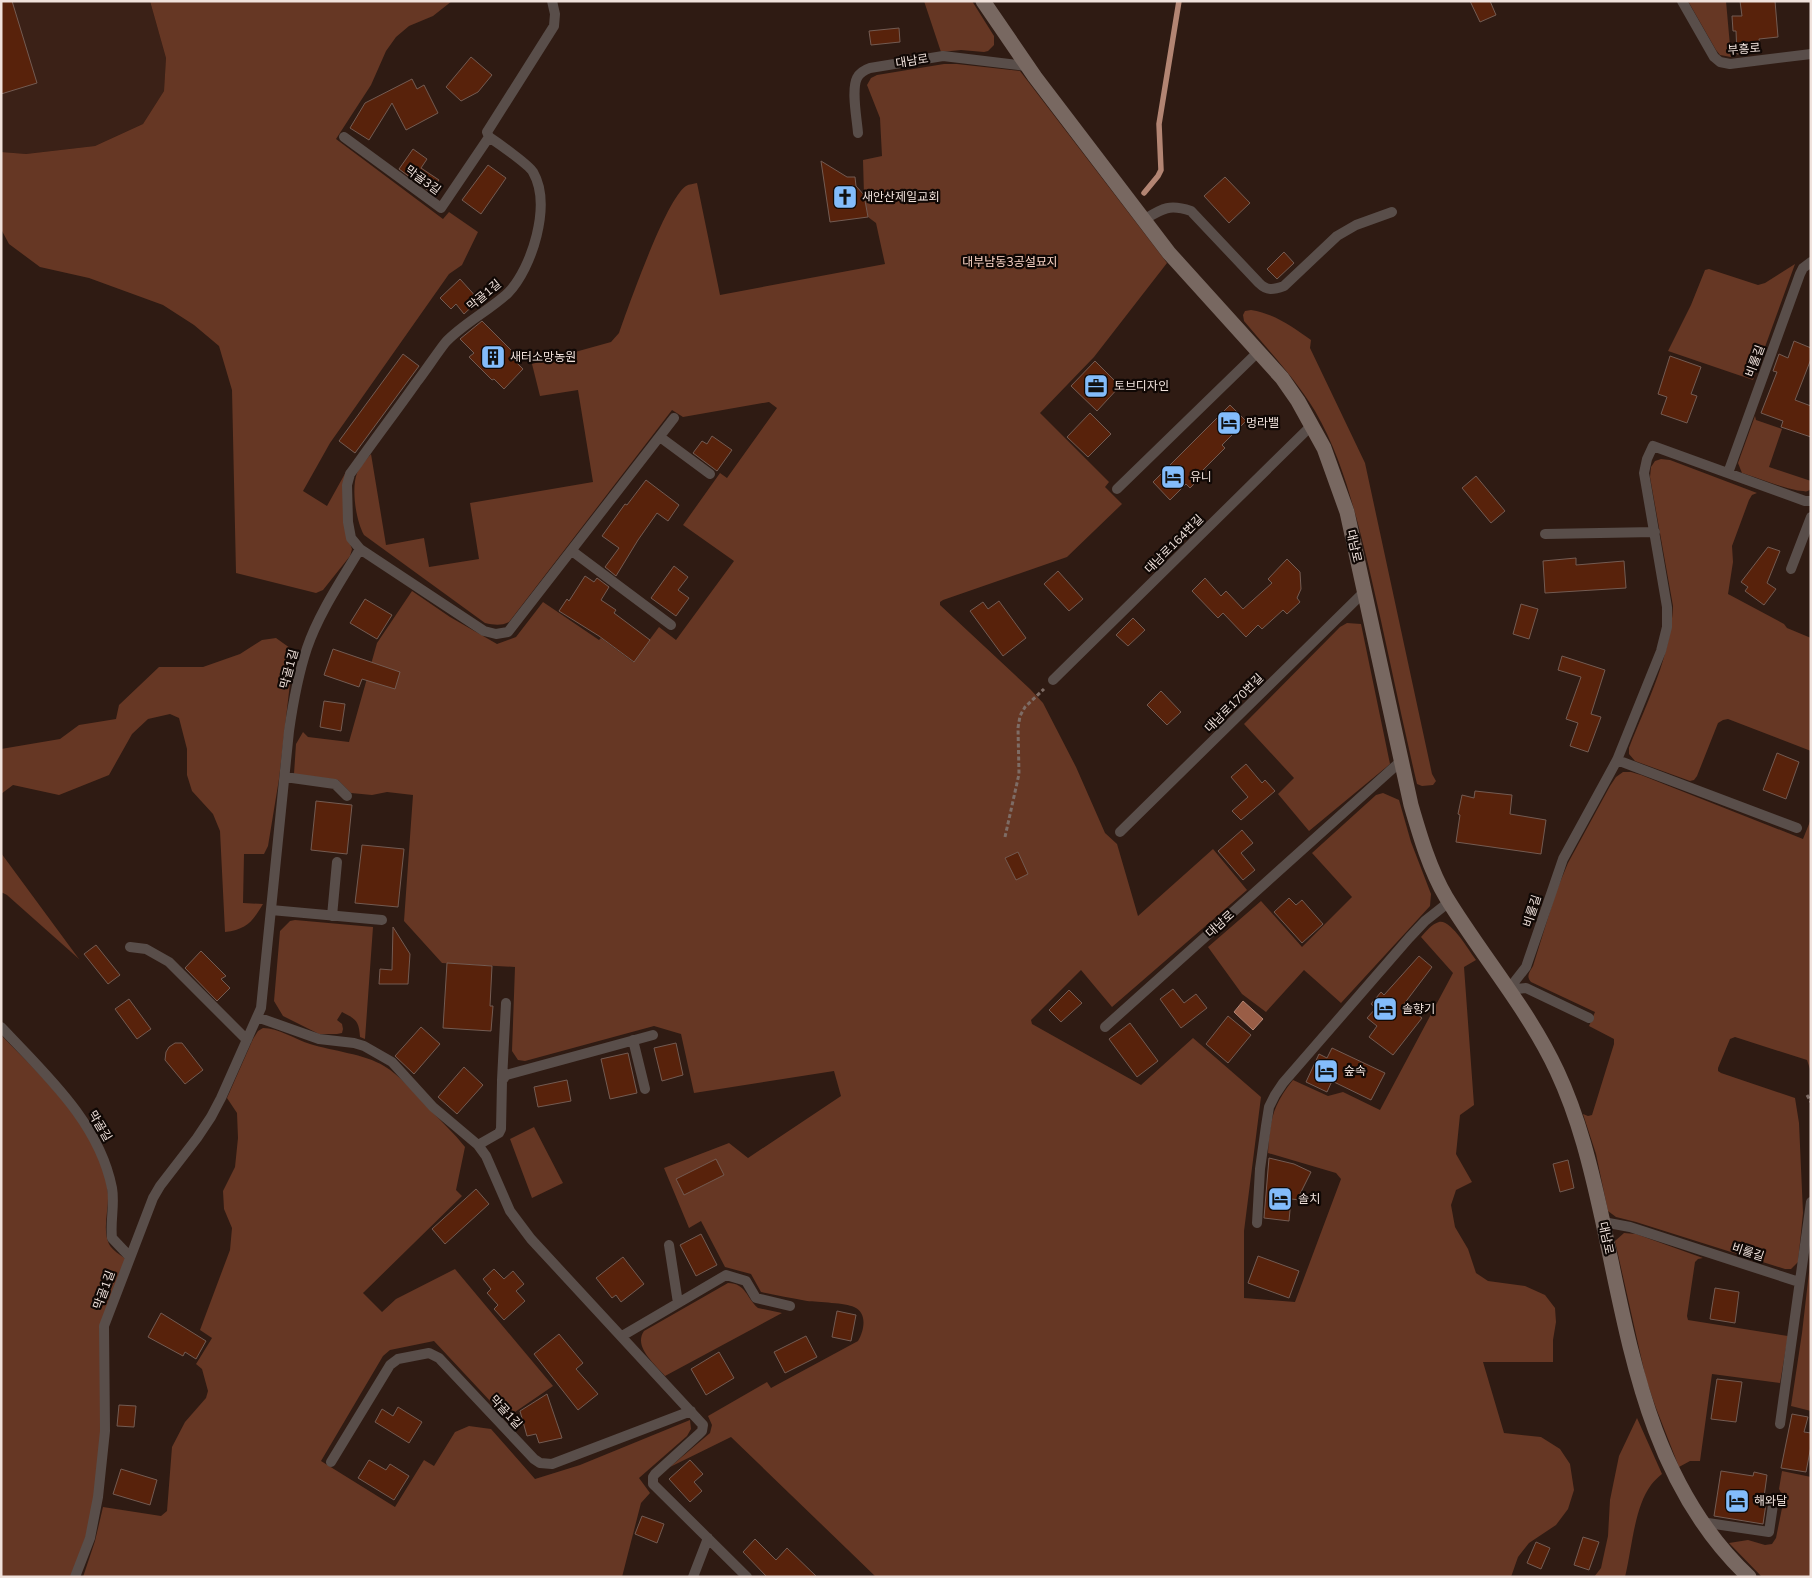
<svg xmlns="http://www.w3.org/2000/svg" width="1812" height="1578" viewBox="0 0 1812 1578" font-family="'Nunito Sans','Noto Sans KR',sans-serif">
  <style>
    .built { fill: #3b2117 }
    .green { fill: #663724 }
    .water { fill: #995d46; stroke: #b38573 }
    .lines { fill: none; stroke-linecap: round; stroke-linejoin: round }
    .stream { stroke: #b38573; stroke-width: 5.5 }
    .building { fill: #58220b; stroke: #735b52 }
    .path { stroke: #7e6c65; stroke-width: 3; stroke-dasharray: 4 2.5; stroke-linecap: butt }
    .lane { stroke: #594e4a; stroke-width: 10 }
    .secondary { stroke: #786861; stroke-width: 15 }
    .labels { text-anchor: middle; stroke-width: 4.5; stroke-linejoin: round; paint-order: stroke }
    .street-label { font-size: 12px; fill: #f0e2dc; stroke: #100805 }
    .poi-label { font-size: 12px; fill: #f0e2dc; stroke: #100805; text-anchor: start }
    .park-label { font-size: 12px; fill: #fbd5c7; stroke: #100805 }
  </style>
  <rect width="100%" height="100%" fill="#2f1b13"/>
  <path class="built" d="M1,1H150L166,58L164,91L143,124L95,146L26,154L1,152Z"/>
  <path class="green" d="M150,1H452L433,16L409,26L396,37L386,51L371,85L336,139L443,219L449,212L478,232L462,265L449,274L330,443L303,491L327,506L347,470L349,541L352,549L350,556L323,590L316,593L236,573L232,390L219,346L194,325L163,305L89,278L40,267L9,244L1,229V152L26,154L95,146L143,124L164,91L166,58Z
    M924,1H972L994,36V45L988,51L984,52L961,50L941,52Z
    M1688,1H1726L1731,57L1720,55L1716,50Z
    M944,64H957L1020,71L1167,263L1094,357L1040,413L1109,482L1105,487L1122,504L1067,557L943,600L940,602V605L1030,689L1043,703L1076,767L1105,833L1117,844L1138,916L1213,849L1247,890L1112,1007L1081,970L1031,1020L1032,1024L1141,1085L1193,1038L1261,1097L1244,1231V1298L1295,1302L1341,1179L1336,1173L1268,1153C1270,1121 1272,1106 1293,1080L1328,1096L1343,1092L1380,1110L1453,973L1421,937C1426,931 1432,924 1439,922C1451,919 1469,951 1476,960L1464,967L1474,1105L1460,1115L1456,1154L1472,1182L1456,1190L1451,1205L1455,1227L1468,1249L1476,1273L1488,1281L1525,1286L1545,1295L1555,1308L1556,1322L1553,1340V1362H1483L1504,1433L1541,1437L1560,1449L1570,1464L1574,1490L1568,1509L1556,1525L1529,1543L1518,1557L1511,1577H876L731,1437L670,1467L710,1433L712,1425L708,1416L767,1382L771,1388L858,1341C864,1331 868,1313 854,1307C846,1303 818,1302 807,1301C791,1298 776,1295 761,1292L751,1274L725,1267L701,1221L689,1228L664,1168L729,1143L748,1158L841,1096L834,1071L694,1093L681,1034L654,1026L525,1061L518,1060L512,1051L515,967L442,963L404,921L413,795L387,792L372,795L351,793L338,780L294,774L296,744L303,732L308,737L349,742L377,643L412,591L450,617L497,644L516,637L543,602L599,640L601,638L633,662L659,627L676,640L734,561L683,525L720,473L727,478L777,408L769,402L683,417L672,410L509,622C501,626 494,625 485,623L364,535C356,521 351,489 357,473C360,466 366,460 371,454L386,545L424,538L429,567L479,559L470,503L593,482L578,390L540,396L532,364L611,342L619,333C629,305 666,199 686,186C689,184 694,184 697,183L720,295L885,264L876,223L868,217L864,195L863,160L882,156L880,118L867,85L871,78L877,75Z
    M1795,264L1753,380L1668,351L1691,305L1705,270L1709,269L1758,285L1765,283Z
    M1251,310C1275,314 1291,326 1311,340L1310,348L1365,463L1432,774L1436,781L1433,785L1422,786L1417,784C1400,712 1386,640 1369,568C1356,515 1343,459 1315,411C1295,378 1269,351 1244,321L1243,315L1245,311Z
    M1755,416L1756,420L1782,429L1769,467L1811,481V489C1808,491 1807,492 1803,491C1787,490 1759,478 1742,473L1738,463Z
    M1661,459L1670,460L1757,493L1752,495L1749,500L1732,546L1733,562L1728,594L1784,624L1787,628L1811,638V751L1728,719L1723,720L1718,723L1697,776L1694,780L1690,781L1635,761L1629,754V748C1647,702 1671,656 1673,606L1650,477L1651,467L1655,461Z
    M1347,623L1361,624L1390,764L1309,831L1278,794L1294,778L1244,724L1340,627Z
    M276,638L290,648L294,660L290,683L279,779L268,846L264,854H244L243,903L263,904C252,922 247,929 225,932L220,831L213,814L192,791L187,775V749L179,718L170,714L148,719L132,734L109,775L59,795L13,785L1,794V749L60,739L79,725L116,719L119,705L159,667H203L240,654L262,640Z
    M1623,772H1631L1641,775L1803,839L1811,819V1072L1807,1060L1735,1037L1730,1039L1718,1068V1071L1721,1073L1795,1098L1799,1123L1803,1213L1798,1262L1791,1269H1785L1636,1222L1616,1217L1608,1211L1596,1154L1583,1114L1588,1116L1592,1115L1614,1044V1039L1589,1026L1595,1012L1531,982C1526,976 1529,973 1533,966L1556,892L1568,863L1610,786L1616,777Z
    M1383,793L1399,800L1411,842L1431,894L1430,906L1341,1003L1304,970L1266,1012L1242,994L1208,947L1261,901L1302,947L1352,897L1312,853L1376,795Z
    M1,853L79,959L7,895L1,892Z
    M295,920L373,927L365,1039L360,1037C359,1021 356,1019 342,1012L337,1020L342,1024L343,1029L342,1033L337,1034H319L283,1016L274,1001L280,931L290,921Z
    M263,1028C278,1028 295,1039 310,1044C332,1051 365,1054 384,1066C401,1076 414,1093 428,1108C441,1121 454,1133 465,1147L456,1190L462,1196L363,1293L382,1312L396,1299L455,1269L553,1386L506,1418L434,1341L390,1350L383,1356L321,1461L395,1507L424,1460L434,1466L455,1432L469,1426L491,1429L535,1479L580,1465L690,1420L691,1429L687,1436L639,1478L650,1493L641,1503L622,1577H83L95,1541L103,1507L161,1516L167,1511L172,1447L185,1422L206,1398L208,1391L202,1369L196,1364L212,1338L200,1330L230,1250L232,1228L224,1209L223,1191L235,1167L238,1138L237,1113L227,1098L253,1039L258,1031Z
    M1,1035C40,1075 83,1114 103,1168C106,1175 107,1186 108,1194C109,1209 102,1229 109,1244C112,1250 120,1255 126,1259L101,1325V1430L94,1496L86,1536L71,1577H1Z
    M534,1127L563,1183L532,1198L510,1139Z
    M1624,1233L1636,1234L1703,1258L1698,1259L1695,1262L1687,1316L1688,1320L1788,1336L1780,1383L1712,1374L1700,1461H1690L1679,1467L1656,1408L1646,1379L1615,1241Z
    M1811,1255V1411L1791,1406L1802,1333Z
    M728,1283C746,1283 747,1299 758,1308L782,1313L665,1376C655,1364 633,1347 644,1331Z
    M1637,1418L1662,1474C1658,1477 1654,1481 1651,1485C1634,1508 1632,1549 1625,1577H1594L1601,1568L1608,1536L1610,1500L1619,1456Z
    M1782,1471L1811,1477V1577H1762L1729,1543L1748,1540L1765,1545L1772,1544L1776,1538L1784,1498L1779,1489Z"/>
  <path class="water" d="M1243,1001L1263,1019L1253,1030L1234,1012Z"/>
  <g class="lines">
    <path class="stream" d="M1144,193L1158,176L1161,170L1159,124L1179,1"/>
  </g>
  <path class="building" d="M1,1H12L37,83L1,94Z
    M1470,1H1490L1496,15L1480,22Z
    M1740,1H1775L1778,37L1759,39L1760,52L1737,54L1736,31H1733L1732,16H1742Z
    M899,28L900,42L871,45L869,31Z
    M471,57L492,75L478,92L461,101L446,87Z
    M412,79L417,89L424,85L438,113L406,130L392,103L369,140L350,128L365,103Z
    M413,149L427,159L421,168L439,180L430,192L399,169Z
    M821,161L847,177H855L856,186L864,195L868,217L830,222Z
    M488,165L506,178L481,214L462,200Z
    M1225,177L1250,203L1229,223L1204,196Z
    M1284,252L1294,263L1277,279L1267,269Z
    M460,279L479,300L464,314L456,304L451,309L440,298Z
    M482,321L517,356L513,359L523,369L504,389L494,379L492,380L469,357L474,353L460,339Z
    M1794,341L1811,348V359L1795,400L1811,406V437L1781,427L1783,421L1761,413L1777,372L1773,371L1779,354L1788,358Z
    M403,354L419,366L355,453L339,441Z
    M1670,356L1701,367L1691,394L1697,396L1687,423L1661,414L1667,397L1658,394Z
    M1095,361L1120,386L1097,411L1071,386Z
    M1230,405L1246,421L1222,445L1225,448L1198,475L1200,478L1190,488L1186,484L1170,500L1153,482Z
    M1090,413L1111,434L1088,457L1067,437Z
    M712,436L732,450L717,471L693,453L702,441L707,444Z
    M1476,476L1505,511L1491,523L1462,488Z
    M646,480L679,505L668,521L657,513L638,540L616,576L605,567L619,548L602,536L625,504L627,505Z
    M1768,547L1780,551L1767,583L1776,589L1764,605L1745,591L1748,587L1741,582Z
    M1576,558V565L1624,561L1626,588L1545,593L1543,561Z
    M1287,559L1300,572L1301,589L1297,598L1300,602L1287,614L1283,610L1262,629L1258,625L1246,637L1223,613L1218,618L1192,591L1205,578L1221,596L1226,591L1243,609L1272,583L1268,579Z
    M674,566L688,577L678,590L689,598L676,616L651,598Z
    M1058,571L1083,599L1069,611L1044,584Z
    M585,576L594,582L597,578L609,587L601,600L616,610L614,613L650,640L634,662L599,636L559,611L567,599L569,601Z
    M365,599L392,615L377,639L350,623Z
    M999,601L1026,638L1003,656L970,611L983,602L988,609Z
    M1521,604L1538,609L1529,639L1513,634Z
    M1133,618L1145,630L1128,646L1116,635Z
    M333,649L400,672L395,689L362,679L359,687L324,675Z
    M1562,656L1605,670L1591,714L1601,717L1588,752L1570,746L1578,723L1566,719L1581,677L1558,670Z
    M1161,691L1181,712L1167,725L1147,705Z
    M324,701L345,704L341,731L320,727Z
    M1777,753L1799,762L1786,799L1763,790Z
    M1246,764L1262,783L1265,780L1275,791L1241,820L1232,811L1248,797L1231,777Z
    M1475,791L1512,795L1510,814L1546,820L1541,854L1456,842L1460,815L1458,814L1462,795L1474,798Z
    M316,801L352,805L347,854L311,850Z
    M1242,830L1253,843L1241,853L1255,870L1243,880L1218,851Z
    M362,845L404,849L398,907L355,903Z
    M1018,852L1028,874L1016,880L1005,858Z
    M1289,898L1296,905L1302,900L1323,924L1302,943L1274,912Z
    M393,927L410,954L408,984H379L380,969L392,970Z
    M96,945L120,975L108,984L84,954Z
    M201,951L226,976L221,979L230,988L217,1001L185,968Z
    M1419,956L1432,967L1404,1004L1422,1018L1393,1055L1369,1037L1377,1026L1367,1018L1376,1008L1371,1004L1381,992L1384,995Z
    M447,963L492,966L490,1006H493L491,1031L443,1028Z
    M1173,989L1184,1003L1196,994L1207,1008L1181,1028L1160,999Z
    M1069,990L1082,1003L1061,1022L1049,1010Z
    M129,999L151,1029L137,1039L115,1009Z
    M1228,1016L1251,1035L1228,1063L1206,1044Z
    M1130,1023L1158,1061L1137,1077L1109,1039Z
    M421,1027L440,1044L414,1074L395,1056Z
    M175,1043H182L203,1070L185,1084L165,1060L166,1052L169,1047Z
    M676,1043L683,1075L662,1081L654,1048Z
    M1332,1048L1385,1073L1371,1100L1332,1081L1327,1092L1306,1082L1319,1054L1327,1058Z
    M628,1053L637,1093L610,1099L601,1059Z
    M464,1067L483,1085L457,1114L438,1097Z
    M567,1080L571,1101L538,1107L534,1087Z
    M1269,1158L1294,1164L1311,1172L1300,1194V1200L1291,1199L1289,1221L1264,1218Z
    M716,1159L724,1175L684,1195L676,1179Z
    M1568,1160L1574,1188L1560,1192L1553,1164Z
    M476,1189L489,1204L445,1244L432,1229Z
    M701,1234L717,1265L696,1276L680,1245Z
    M1258,1256L1299,1271L1289,1298L1248,1283Z
    M623,1257L644,1284L621,1302L616,1295L612,1298L596,1278Z
    M494,1269L504,1279L513,1271L524,1284L516,1291L525,1301L504,1320L494,1309L498,1305L487,1293L491,1289L483,1279Z
    M1715,1288L1739,1292L1735,1323L1710,1319Z
    M837,1311L856,1315L851,1341L832,1337Z
    M161,1313L206,1341L196,1359L185,1352L183,1356L148,1337Z
    M559,1334L583,1363L576,1369L598,1394L578,1410L534,1354Z
    M806,1336L817,1357L785,1373L774,1352Z
    M719,1352L734,1378L706,1395L691,1369Z
    M1717,1379L1742,1382L1736,1422L1711,1419Z
    M547,1394L562,1438L539,1443L536,1434L527,1436L520,1411Z
    M119,1405L136,1406L134,1427L117,1426Z
    M398,1407L422,1422L409,1443L375,1422L382,1409L393,1416Z
    M1792,1414L1808,1417L1804,1432L1811,1433V1446L1806,1472L1781,1468Z
    M369,1460L386,1470L390,1464L409,1476L394,1500L358,1478Z
    M690,1460L703,1474L694,1482L702,1491L690,1502L669,1479Z
    M121,1469L157,1480L150,1505L113,1494Z
    M1721,1471L1753,1476L1754,1472L1767,1475L1764,1497H1767L1763,1524L1714,1516Z
    M642,1516L664,1524L657,1543L635,1534Z
    M1583,1537L1599,1542L1589,1570L1574,1565Z
    M755,1539L776,1560L787,1548L817,1577H767L743,1552Z
    M1536,1542L1550,1548L1541,1569L1527,1563Z"/>
  <g class="lines">
    <path class="path" d="M1005,837L1019,774L1018,728L1020,716L1025,707L1044,689
      M1807,1095L1811,1102"/>
    <path class="lane" d="M552,1L555,14L554,26L487,132L489,137C498,143 529,165 533,172C552,205 532,268 508,293C490,310 461,325 445,343C435,356 426,370 416,383C397,410 377,436 358,463L350,474L347,485L348,522L351,538L360,549L484,631L496,634L508,632L674,418
      M1682,1L1714,57L1720,62L1730,64L1811,54
      M858,133C857,119 851,90 857,78C860,72 864,70 870,68L943,56L1026,66
      M344,137L441,208L489,137
      M1145,219C1163,208 1170,204 1191,211L1259,283C1267,291 1273,290 1284,286L1337,236L1356,225L1392,212
      M660,437L710,474
      M1728,473L1800,274L1803,268L1811,262
      M1117,489L1259,351
      M1545,534L1655,532
      M572,551L671,625
      M1791,569L1811,517
      M1053,680L1312,425
      M1617,760L1797,828
      M285,777L335,784L347,796
      M1120,832L1364,592
      M271,910L382,920
      M332,916L337,862
      M130,947L146,949L169,962L247,1040
      M1508,990L1526,967L1563,859L1617,760L1661,651L1667,627V607L1644,473L1647,459L1653,446L1805,501H1811
      M1508,990L1526,988L1589,1018
      M257,1017L319,1039L354,1043L364,1046L392,1062L433,1107L478,1145L486,1156L510,1211L531,1239L703,1425L702,1431L699,1434L655,1474L653,1477V1484L747,1577
      M1,1027C45,1074 99,1122 112,1188C115,1204 110,1222 112,1238L130,1257
      M1105,1027L1401,761
      M633,1040L645,1089
      M502,1080L506,1003
      M478,1145L499,1133L501,1129L502,1081L506,1075L653,1035
      M1603,1222L1630,1227L1799,1282
      M1257,1223L1260,1169L1266,1126L1269,1107L1275,1095L1283,1083L1409,938L1425,921L1449,902
      M669,1245L678,1303
      M622,1336L726,1275L746,1281L756,1298L790,1306
      M1780,1424L1811,1202
      M331,1462L390,1365L398,1359L429,1353L439,1358L534,1459L540,1463L552,1464L691,1411
      M1701,1522L1769,1532L1774,1498
      M75,1577L90,1538L98,1497L105,1431L104,1326L153,1198L160,1186L197,1138L211,1117L221,1098L261,1008L289,731C293,703 298,675 307,648C319,613 341,581 360,549
      M693,1577L708,1538"/>
    <path class="secondary" d="M983,1L1035,77L1169,253L1282,378L1298,401L1324,448L1347,512L1411,805C1420,836 1430,870 1446,897C1482,956 1528,1009 1557,1071C1579,1118 1591,1168 1602,1218C1630,1347 1649,1483 1749,1577"/>
  </g>
  <defs>
    <symbol id="church-square" viewBox="-11 -11 22 22"><rect x="-9" y="-9" width="18" height="18" rx="4" fill="#83bcfb" stroke="#100805"/><path d="M-1.2-6h2.4v3.5h3.3v2.4h-3.3V6h-2.4V-.1h-3.3v-2.4h3.3Z" fill="#111"/></symbol>
    <symbol id="building-square" viewBox="-11 -11 22 22"><rect x="-9" y="-9" width="18" height="18" rx="4" fill="#83bcfb" stroke="#100805"/><path d="M-4-6H4V6H1V3H-1V6H-4ZM-2.5-4.3h1.7v1.8h-1.7ZM.8-4.3h1.7v1.8H.8ZM-2.5-1h1.7V.8h-1.7ZM.8-1h1.7V.8H.8Z" fill="#111"/></symbol>
    <symbol id="office-square" viewBox="-11 -11 22 22"><rect x="-9" y="-9" width="18" height="18" rx="4" fill="#83bcfb" stroke="#100805"/><path d="M-6-3h4V-5.5h4V-3h4V5H-6ZM-1-4.5V-3h2v-1.5ZM-6 0V1H6V0Z" fill="#111"/></symbol>
    <symbol id="hotel-square" viewBox="-11 -11 22 22"><rect x="-9" y="-9" width="18" height="18" rx="4" fill="#83bcfb" stroke="#100805"/><path d="M-6-4.5h1.5V1H6V5H4.5V3h-9V5H-6ZM-4 0a1.8 1.8 0 1 1 3.6 0ZM.5 0V-2.5h3Q6-2.5 6 0Z" fill="#111"/></symbol>
  </defs>
  <g fill-rule="evenodd">
    <use href="#church-square" x="831" y="183" width="28" height="28"/>
    <use href="#building-square" x="479" y="343" width="28" height="28"/>
    <use href="#office-square" x="1082" y="372" width="28" height="28"/>
    <use href="#hotel-square" x="1215" y="409" width="28" height="28"/>
    <use href="#hotel-square" x="1159" y="463" width="28" height="28"/>
    <use href="#hotel-square" x="1371" y="995" width="28" height="28"/>
    <use href="#hotel-square" x="1312" y="1057" width="28" height="28"/>
    <use href="#hotel-square" x="1266" y="1185" width="28" height="28"/>
    <use href="#hotel-square" x="1723" y="1487" width="28" height="28"/>
  </g>
  <g class="labels">
    <g class="street-label">
      <text transform="translate(1744 49) rotate(-4)" y="4">부흥로</text>
      <text transform="translate(912 61) rotate(-9)" y="4">대남로</text>
      <text transform="translate(423 180) rotate(36)" y="4">막골3길</text>
      <text transform="translate(484 295) rotate(-40)" y="4">막골1길</text>
      <text transform="translate(1755 361) rotate(-70)" y="4">비룰길</text>
      <text transform="translate(1174 544) rotate(-45)" y="4">대남로164번길</text>
      <text transform="translate(1354 546) rotate(77)" y="4">대남로</text>
      <text transform="translate(289 669) rotate(-75)" y="4">막골1길</text>
      <text transform="translate(1234 703) rotate(-45)" y="4">대남로170번길</text>
      <text transform="translate(1532 911) rotate(-72)" y="4">비룰길</text>
      <text transform="translate(1220 924) rotate(-42)" y="4">대남로</text>
      <text transform="translate(100 1126) rotate(59)" y="4">막골길</text>
      <text transform="translate(1606 1238) rotate(78)" y="4">대남로</text>
      <text transform="translate(1748 1252) rotate(18)" y="4">비룰길</text>
      <text transform="translate(104 1290) rotate(-70)" y="4">막골1길</text>
      <text transform="translate(506 1412) rotate(47)" y="4">막골1길</text>
    </g>
    <g class="poi-label">
      <text x="862" y="201">새안산제일교회</text>
      <text x="510" y="361">새터소망농원</text>
      <text x="1114" y="390">토브디자인</text>
      <text x="1246" y="427">멍라밸</text>
      <text x="1190" y="481">유니</text>
      <text x="1402" y="1013">솔향기</text>
      <text x="1344" y="1075">숲속</text>
      <text x="1298" y="1203">솔치</text>
      <text x="1754" y="1505">해와달</text>
    </g>
    <g class="park-label">
      <text x="1010" y="266">대부남동3공설묘지</text>
    </g>
  </g>
  <rect width="1812" height="1578" fill="none" stroke="#f0e2dc" stroke-width="5"/>
</svg>
